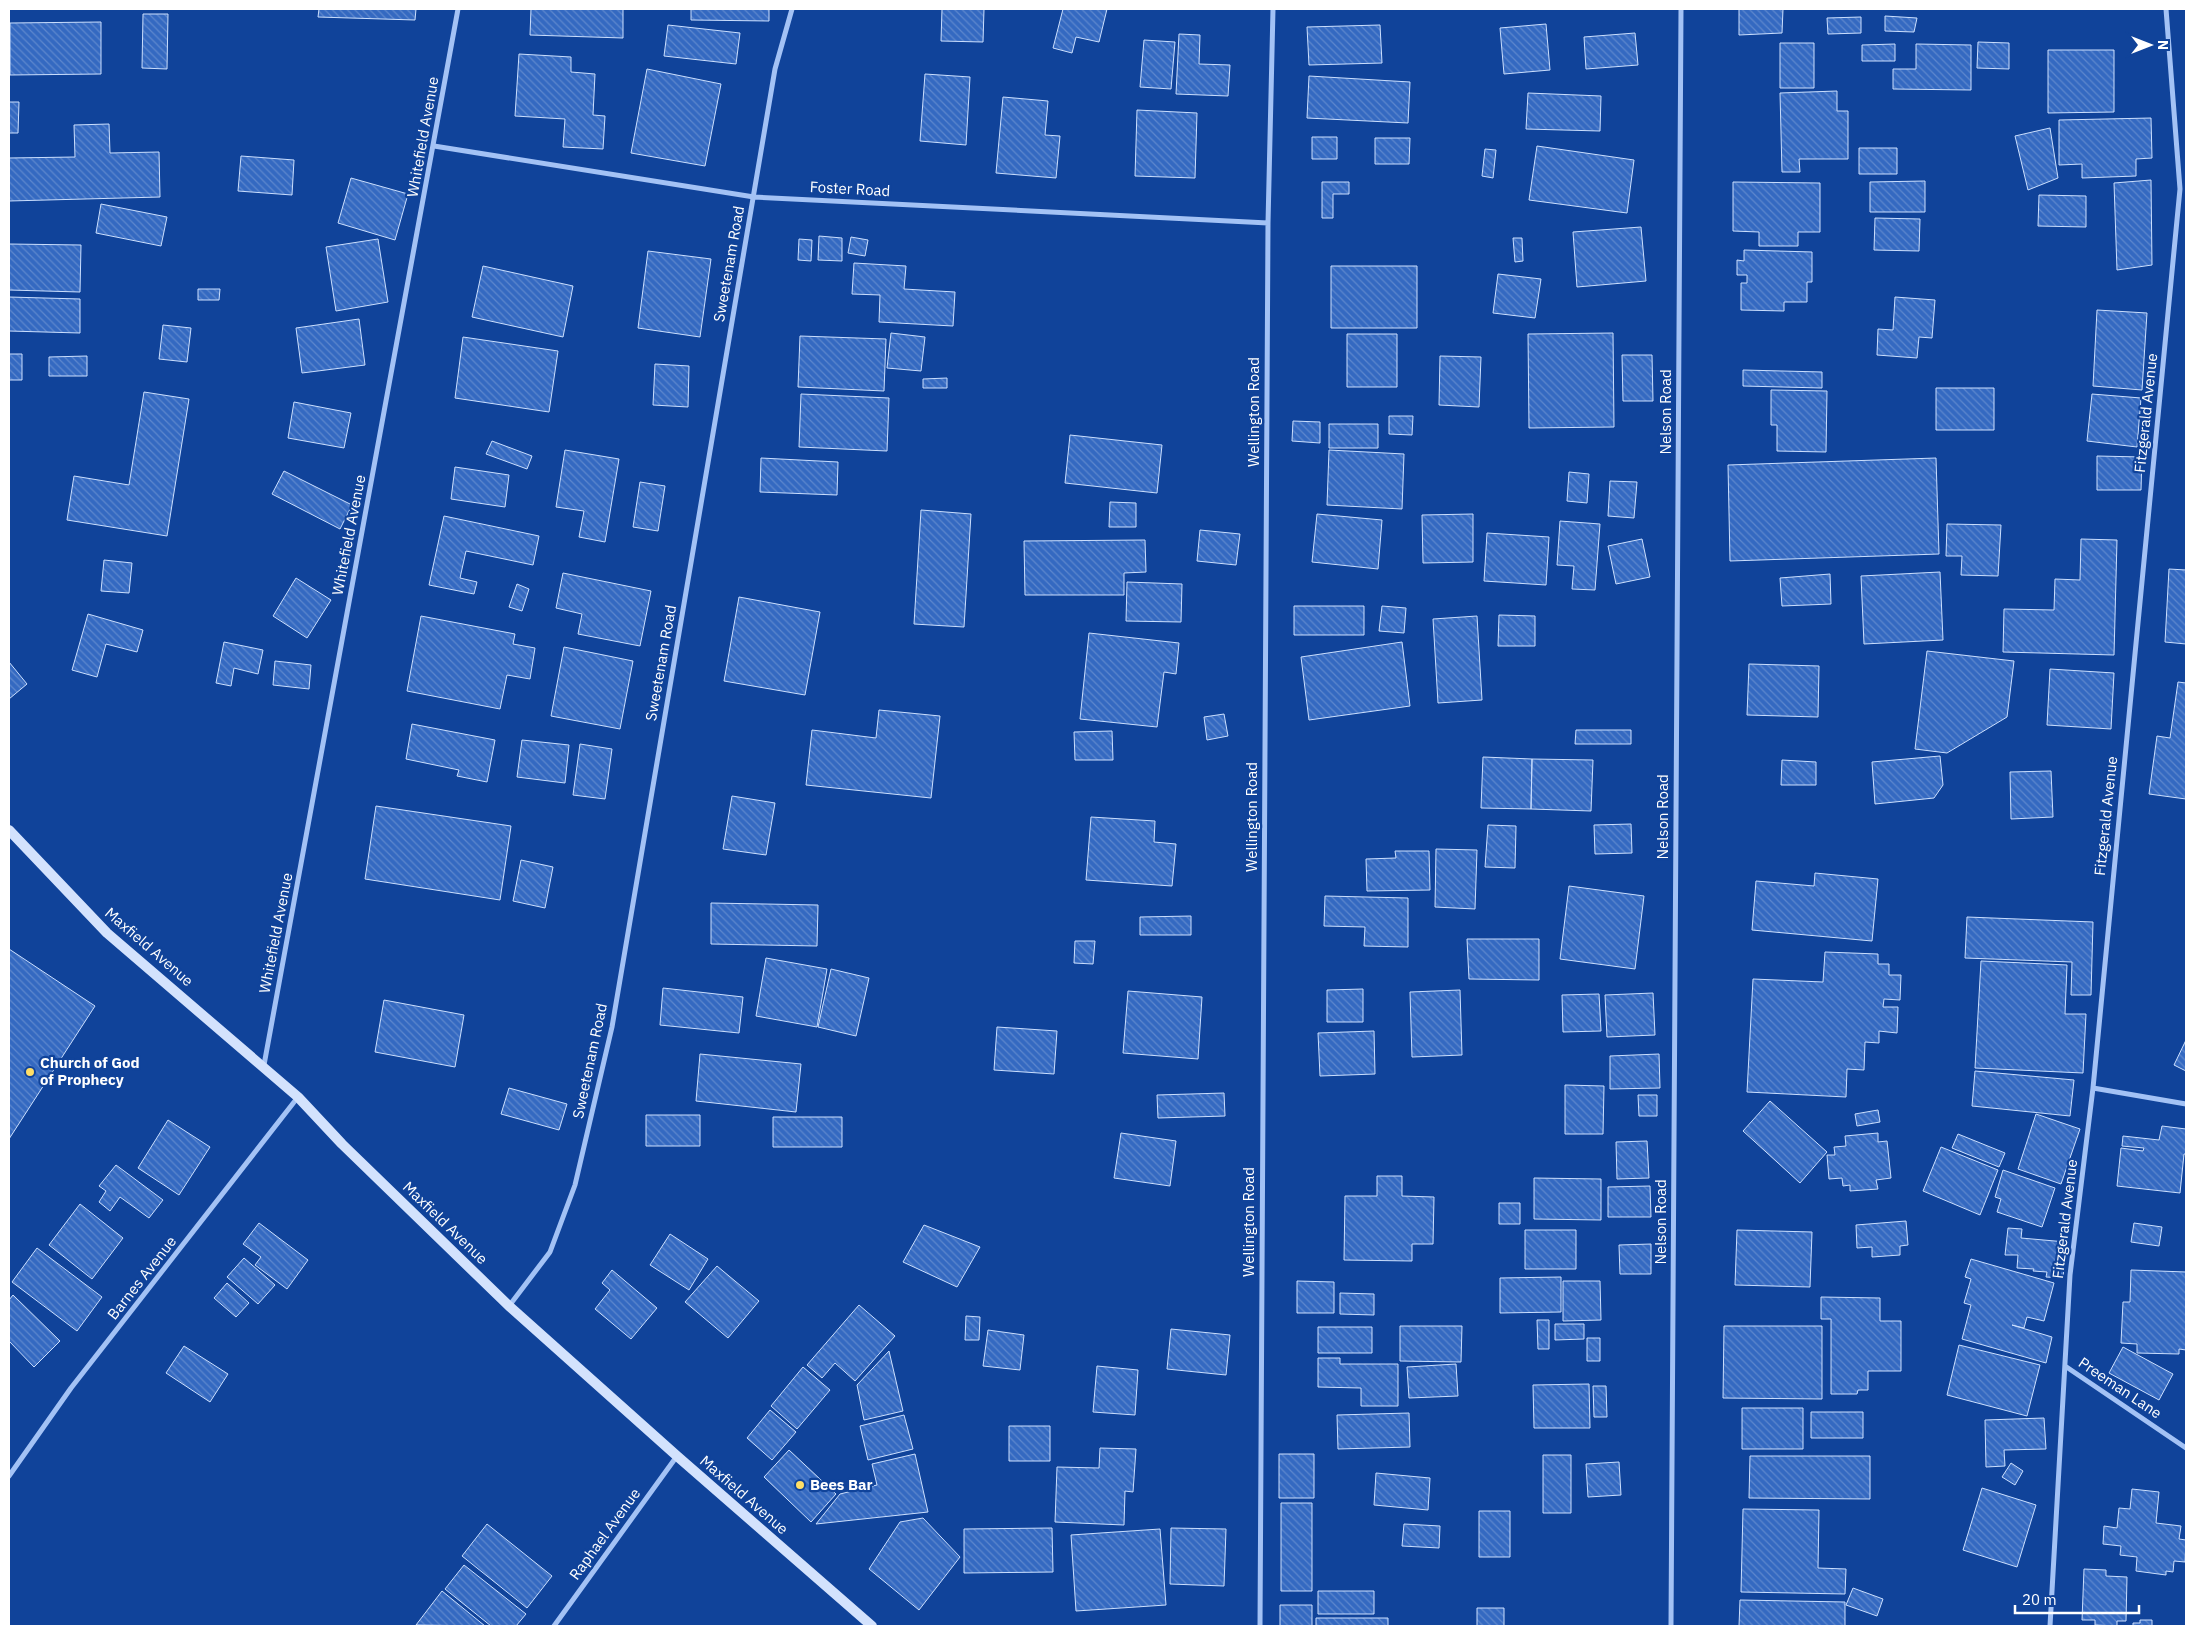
<svg xmlns="http://www.w3.org/2000/svg" width="2195" height="1635" viewBox="0 0 2195 1635" font-family="'IBM Plex Sans',sans-serif">
  <style>
    .building { fill: url(#building-back-hatch); stroke: #cbdffe }
    .lines { fill: none; stroke-linecap: round; stroke-linejoin: round }
    .minor { stroke: #a3c2f5; stroke-width: 5 }
    .secondary { stroke: #d3e2fd; stroke-width: 10 }
    .poi-dot { fill: #ffde66; stroke: #10439a; stroke-width: 2 }
    .labels { text-anchor: middle; stroke-width: 4.5; stroke-linejoin: round; paint-order: stroke }
    .street-label { font-size: 15px; fill: #fff; stroke: #10439a }
    .poi-label { font-size: 15px; font-weight: bold; fill: #fff; stroke: #10439a; text-anchor: start }
  </style>
  <defs>
    <pattern id="building-back-hatch" width="6" height="6" patternUnits="userSpaceOnUse" patternTransform="scale(1.25)"><rect width="6" height="6" fill="#3469c1"/><path d="M-1 5l2 2M0 0l6 6M5-1l2 2" fill="none" stroke="#5d87cd"/></pattern>
  </defs>
  <rect width="100%" height="100%" fill="#10439a"/>
  <path class="building" d="M319,9H416L415,20L318,17Z
    M531,9H623V38L530,35Z
    M691,9H769V21L691,20Z
    M942,9H984L983,42L941,41Z
    M1063,9H1107L1099,42L1076,37L1072,53L1053,48Z
    M1739,9H1783L1782,33L1739,35Z
    M143,14H168L167,69L142,68Z
    M1885,16L1917,18L1914,32L1885,31Z
    M1861,17V33L1828,34L1827,18Z
    M101,22V74L10,75V23Z
    M1546,24L1550,70L1504,74L1500,28Z
    M668,25L740,33L736,64L664,56Z
    M1380,25L1382,63L1309,65L1307,27Z
    M1635,33L1638,65L1586,69L1584,37Z
    M1179,34L1200,35L1199,64L1230,65L1228,96L1176,94Z
    M1144,40L1175,42L1171,89L1140,87Z
    M1978,42L2009,43V69L1977,68Z
    M1780,43H1814V88H1780Z
    M1895,44V61H1862V45Z
    M1916,44L1971,45V90L1893,89V69H1916Z
    M2048,50H2114V112L2048,113Z
    M519,54L571,57V72L595,74L593,115L605,116L603,149L563,147L565,119L515,116Z
    M647,69L721,84L705,166L631,153Z
    M925,74L970,77L966,145L920,141Z
    M1309,76L1410,82L1408,123L1307,118Z
    M1837,91V111H1848V159H1799L1800,172H1782L1780,93Z
    M1528,93L1601,96L1600,131L1526,129Z
    M1003,97L1048,101L1045,135L1060,136L1056,178L996,173Z
    M9,102H19L18,133H9Z
    M1137,110L1197,113L1195,178L1135,176Z
    M2151,118L2152,158L2136,159V176L2082,178V164L2059,165V120Z
    M109,124L110,153L159,152L160,197L9,201V158L75,157L74,125Z
    M2050,128L2058,178L2028,190L2015,136Z
    M1312,137H1337V159H1312Z
    M1375,138H1410L1409,164H1375Z
    M1537,146L1634,160L1627,213L1529,200Z
    M1859,148H1897V174H1859Z
    M1485,149L1496,150L1493,178L1482,176Z
    M241,156L294,160L292,195L238,191Z
    M351,178L408,194L395,240L338,223Z
    M2151,180L2152,265L2117,270L2114,183Z
    M1925,181V212H1870V182Z
    M1322,182H1349V194H1333V218H1322Z
    M1733,182L1820,183V232H1798V246H1759V232L1733,231Z
    M2039,195L2086,196V227L2038,226Z
    M101,204L167,217L161,246L96,233Z
    M1875,218L1920,219L1919,251L1874,250Z
    M1641,227L1646,281L1577,287L1573,232Z
    M819,236L842,238V261L818,260Z
    M851,237L868,240L865,256L848,253Z
    M1513,238H1522L1523,261L1515,262Z
    M378,239L388,302L336,311L326,247Z
    M799,239L812,240L811,261L798,260Z
    M9,244L81,245L80,292L9,290Z
    M1744,250L1812,252V282H1807V302H1784V311L1741,310V283H1747V275H1737V260L1744,261Z
    M648,251L711,259L700,337L638,328Z
    M854,263L906,266L904,289L955,292L953,326L879,322L880,295L852,294Z
    M483,266L573,286L563,337L472,317Z
    M1331,266H1417V328H1331Z
    M1498,274L1541,279L1535,318L1493,313Z
    M198,289H220L219,300H198Z
    M9,297L80,299V333L9,331Z
    M1895,297L1935,300L1932,338L1919,337L1917,358L1877,355L1878,329L1893,330Z
    M2097,310L2147,313L2142,390L2093,386Z
    M359,319L365,365L302,373L296,328Z
    M163,325L191,328L187,362L159,359Z
    M891,333L925,337L921,371L887,368Z
    M1613,333L1614,427L1529,428L1528,334Z
    M1347,334H1397V387H1347Z
    M800,336L886,339L884,391L798,387Z
    M463,337L558,351L549,412L455,398Z
    M9,354H22V380H9Z
    M1622,355H1652L1653,401H1623Z
    M87,356V376H49V357Z
    M1440,356L1481,357L1479,407L1439,405Z
    M655,364L689,366L688,407L653,405Z
    M1743,370L1822,372V388L1743,386Z
    M947,378V388H923V379Z
    M1936,388H1994V430H1936Z
    M1771,390L1827,391L1826,452L1777,451V425H1771Z
    M144,392L189,399L167,536L67,520L74,476L129,485Z
    M801,394L889,398L887,451L799,447Z
    M2092,394L2141,398L2137,447L2087,441Z
    M294,402L351,413L344,448L288,438Z
    M1389,416H1413L1412,435L1389,434Z
    M1293,421L1320,422V443L1292,441Z
    M1329,424H1378V448H1329Z
    M1070,435L1162,445L1157,493L1065,483Z
    M492,441L532,456L527,469L486,454Z
    M565,450L619,459L605,542L579,537L584,511L556,507Z
    M1329,450L1404,454L1402,509L1327,505Z
    M2097,456L2142,457L2141,490H2097Z
    M761,458L838,462L837,495L760,492Z
    M1936,458L1939,554L1730,561L1728,465Z
    M455,467L509,475L505,507L451,499Z
    M284,471L352,505L340,529L272,494Z
    M1569,472L1589,474L1587,503L1567,501Z
    M1610,481L1637,482L1634,518L1608,516Z
    M640,482L665,486L658,531L633,527Z
    M1110,502L1136,503V527H1109Z
    M921,510L971,514L964,627L914,624Z
    M1317,514L1382,520L1378,569L1312,562Z
    M1473,514V562L1423,563L1422,515Z
    M444,516L539,536L533,565L466,551L460,578L477,582L474,594L429,585Z
    M1560,521L1600,524L1595,590L1572,589L1574,566L1557,565Z
    M1947,524L2001,525L1998,576L1961,575L1962,556H1946Z
    M1200,530L1240,534L1236,565L1197,561Z
    M1487,533L1549,537L1546,585L1484,581Z
    M1642,539L1650,577L1616,584L1608,546Z
    M2081,539L2117,540L2114,655L2003,652L2004,609L2054,610L2055,579L2080,580Z
    M1145,540L1146,572L1124,573V595H1025L1024,541Z
    M104,560L132,563L129,593L101,591Z
    M2169,569L2186,570V644L2165,642Z
    M1940,572L1943,640L1864,644L1861,576Z
    M563,573L651,591L640,646L578,634L582,614L556,608Z
    M1830,574L1831,604L1782,606L1780,578Z
    M296,578L331,600L307,638L273,616Z
    M1127,582L1182,584L1181,622L1126,621Z
    M517,584L529,589L522,611L509,607Z
    M739,597L820,612L805,695L724,681Z
    M1294,606H1364V635H1294Z
    M1382,606L1406,608L1404,633L1379,631Z
    M88,614L143,630L137,652L106,644L97,677L72,670Z
    M1499,615L1535,616V646H1498Z
    M421,616L515,634L513,644L535,648L530,679L507,675L500,709L407,691Z
    M1477,616L1482,700L1438,703L1433,619Z
    M1089,633L1179,643L1176,674L1164,672L1157,727L1080,719Z
    M224,642L263,650L258,674L234,668L231,686L216,683Z
    M1402,642L1410,706L1309,720L1301,657Z
    M564,647L633,661L620,729L551,716Z
    M1927,651L2014,661L2007,717L1947,753L1915,749Z
    M275,661L311,665L309,689L273,685Z
    M9,662L27,684L9,699Z
    M1749,664L1819,666L1818,717L1747,715Z
    M2050,669L2114,673L2111,729L2047,725Z
    M2178,682L2186,683V799L2149,794L2157,736L2170,738Z
    M879,710L940,716L931,798L806,785L812,730L876,738Z
    M1224,714L1228,736L1207,740L1204,717Z
    M412,724L495,740L487,782L457,776L459,770L406,759Z
    M1576,730H1631V744H1575Z
    M1112,731L1113,760H1075L1074,732Z
    M522,740L569,745L565,783L517,777Z
    M580,744L612,749L605,799L573,795Z
    M1940,756L1943,785L1934,798L1875,804L1872,762Z
    M1483,757L1532,759L1531,809L1481,808Z
    M1532,759L1593,760L1591,811L1531,809Z
    M1782,760L1816,762V785H1781Z
    M2051,771L2053,817L2011,819L2010,772Z
    M732,796L775,803L766,855L723,849Z
    M376,806L511,826L500,900L365,879Z
    M1091,817L1155,821L1154,842L1176,844L1172,886L1086,880Z
    M1631,824L1632,853L1595,854L1594,825Z
    M1488,825L1516,826L1515,868L1485,867Z
    M1436,849L1477,850L1475,909L1435,907Z
    M1395,851H1429L1430,890L1367,891L1366,859L1396,858Z
    M521,860L553,867L545,908L513,901Z
    M1815,873L1878,879L1872,941L1752,930L1756,881L1814,886Z
    M1569,886L1644,896L1635,969L1560,959Z
    M1325,896L1408,898V947L1364,946L1365,927L1324,926Z
    M711,903L818,905L817,946L711,944Z
    M1191,916V935H1140V917Z
    M1967,917L2093,922L2091,995H2071L2072,962L1965,958Z
    M1467,939H1539V980L1469,979Z
    M1075,941H1095L1093,964L1074,963Z
    M9,949L95,1006L9,1139Z
    M1825,952L1878,954V964H1889V975H1901L1900,1000L1884,999L1883,1007H1898L1897,1033L1879,1031V1043L1865,1042L1864,1070L1847,1069L1846,1097L1747,1092L1753,979L1823,982Z
    M766,958L827,969L817,1027L756,1016Z
    M1981,961L2067,965L2065,1014H2086L2083,1073L1975,1068Z
    M831,969L869,978L856,1036L818,1027Z
    M663,988L743,997L739,1033L660,1025Z
    M1363,989V1022H1327V990Z
    M1460,990L1462,1055L1412,1057L1410,992Z
    M1128,991L1202,997L1198,1059L1123,1053Z
    M1653,993L1655,1035L1607,1037L1605,995Z
    M1599,994L1601,1031L1563,1032L1562,995Z
    M384,1000L464,1015L455,1067L375,1052Z
    M997,1027L1057,1031L1054,1074L994,1070Z
    M1374,1031L1375,1074L1320,1076L1318,1033Z
    M2186,1040V1071L2174,1065Z
    M700,1054L801,1064L796,1112L696,1101Z
    M1659,1054L1660,1088L1610,1089V1056Z
    M1975,1071L2074,1080L2070,1116L1972,1106Z
    M1565,1085L1604,1086L1603,1134H1565Z
    M509,1088L567,1104L559,1130L501,1114Z
    M1224,1093L1225,1116L1158,1118L1157,1095Z
    M1638,1095H1657V1116H1639Z
    M1770,1101L1827,1152L1800,1183L1743,1131Z
    M1878,1110L1880,1122L1857,1126L1855,1114Z
    M2036,1114L2080,1129L2061,1184L2018,1169Z
    M646,1115H700V1146H646Z
    M773,1117H842V1147H773Z
    M168,1120L210,1147L179,1195L138,1168Z
    M2162,1126L2186,1129V1154H2184L2180,1193L2117,1186L2121,1148L2143,1151L2144,1148L2122,1146L2123,1136L2159,1140Z
    M1121,1133L1176,1141L1170,1186L1114,1178Z
    M1878,1133V1142L1887,1141L1891,1178L1876,1180L1878,1189L1850,1191V1185L1843,1186L1842,1178L1829,1179L1827,1155H1835L1834,1147L1846,1146L1845,1136Z
    M1958,1134L2005,1153L1999,1167L1952,1148Z
    M1647,1141L1649,1178L1617,1179L1616,1142Z
    M1941,1147L1998,1170L1980,1215L1923,1191Z
    M116,1165L163,1200L149,1218L120,1197L110,1211L99,1202L106,1191L99,1186Z
    M2003,1170L2055,1188L2042,1227L1997,1212L2001,1199L1995,1197Z
    M1377,1176H1402V1196L1434,1197L1433,1244H1412V1261L1344,1260L1345,1196H1377Z
    M1534,1178L1601,1179V1220L1534,1219Z
    M1650,1186L1651,1217H1608V1187Z
    M1499,1203H1520V1224H1499Z
    M80,1204L123,1238L92,1279L49,1245Z
    M1906,1221L1908,1245L1900,1246V1255L1872,1257V1247L1857,1248L1856,1225Z
    M259,1223L308,1260L287,1289L255,1265L261,1257L243,1244Z
    M2134,1223L2162,1227L2159,1246L2131,1242Z
    M924,1225L980,1247L957,1287L903,1262Z
    M2008,1228L2022,1229L2021,1238L2066,1242L2063,1278L2046,1277L2047,1272L2033,1271L2034,1269L2017,1268L2018,1255H2005Z
    M1525,1230H1576V1269H1525Z
    M1737,1230L1812,1232L1810,1287L1735,1285Z
    M670,1234L708,1259L689,1290L650,1265Z
    M1651,1244V1274H1620L1619,1245Z
    M37,1248L102,1297L77,1331L12,1282Z
    M244,1258L275,1285L258,1304L227,1277Z
    M1971,1259L2054,1283L2044,1321L2027,1317L2024,1328L2012,1325L2052,1337L2046,1363L1962,1339L1971,1305L1964,1303L1971,1279L1965,1277Z
    M717,1266L759,1301L728,1338L685,1302Z
    M612,1270L657,1308L631,1339L595,1309L610,1290L602,1283Z
    M2131,1270L2186,1272V1350L2179,1349V1354L2137,1353V1344L2121,1343L2123,1302H2130Z
    M1561,1277V1312L1500,1313V1278Z
    M1297,1281L1334,1282V1313H1297Z
    M1563,1281H1600L1601,1320L1563,1321Z
    M227,1283L249,1303L236,1317L214,1298Z
    M1340,1293L1374,1294V1315L1340,1314Z
    M13,1295L60,1341L34,1367L9,1341V1300Z
    M1821,1297L1880,1298V1321H1901V1371H1868V1390H1858L1857,1394H1831V1319H1821Z
    M859,1305L895,1336L855,1381L835,1363L822,1378L807,1365Z
    M966,1316L980,1317L979,1340H965Z
    M1537,1320H1549V1349H1538Z
    M1555,1324H1584V1339L1555,1340Z
    M1400,1326H1462L1461,1362L1400,1361Z
    M1724,1326H1822V1399L1723,1398Z
    M1318,1327H1372V1353H1318Z
    M1171,1329L1230,1335L1226,1375L1167,1369Z
    M988,1330L1024,1335L1020,1370L983,1366Z
    M1587,1338H1600V1361H1587Z
    M1959,1345L2040,1365L2027,1416L1947,1395Z
    M184,1346L228,1374L210,1402L166,1373Z
    M2123,1347L2173,1374L2159,1400L2109,1373Z
    M889,1351L903,1411L864,1420L857,1385Z
    M1318,1358H1340V1364H1398V1406H1361V1388L1318,1387Z
    M1456,1364L1458,1396L1409,1398L1407,1367Z
    M1097,1366L1138,1370L1135,1415L1093,1412Z
    M803,1367L830,1390L797,1429L771,1406Z
    M1589,1384L1590,1428H1534L1533,1385Z
    M1593,1386H1606L1607,1417H1594Z
    M1742,1408H1803V1449H1742Z
    M770,1410L796,1432L772,1460L747,1438Z
    M1811,1412H1863V1438H1811Z
    M1409,1413L1410,1447L1338,1449L1337,1415Z
    M904,1415L913,1449L868,1460L860,1426Z
    M2044,1418L2046,1449L2004,1450L2005,1466L1986,1467L1985,1420Z
    M1009,1426H1050V1461H1009Z
    M1100,1448L1136,1449L1133,1492L1125,1491L1124,1525L1055,1522L1057,1467L1099,1468Z
    M789,1450L836,1494L811,1522L764,1477Z
    M915,1454L928,1512L816,1524L840,1494L877,1485L872,1464Z
    M1279,1454H1314V1498H1279Z
    M1543,1455H1571V1513H1543Z
    M1750,1456H1870V1499L1749,1498Z
    M1619,1462L1621,1495L1588,1497L1586,1464Z
    M2011,1463L2023,1471L2015,1485L2002,1477Z
    M1376,1473L1430,1478L1428,1510L1374,1505Z
    M1982,1488L2036,1505L2017,1567L1963,1550Z
    M2132,1489L2159,1492L2156,1523L2181,1526L2179,1539L2186,1540L2185,1562L2174,1561L2173,1572L2166,1571V1575L2136,1571L2137,1557L2120,1555L2121,1546L2103,1544L2104,1526L2117,1528L2119,1508L2130,1509Z
    M1281,1503H1312V1591H1281Z
    M1743,1509L1819,1510L1818,1568L1846,1569L1845,1594L1741,1592Z
    M1479,1511H1510V1557H1479Z
    M923,1518L960,1557L919,1610L869,1569L900,1522Z
    M487,1524L552,1576L527,1608L462,1556Z
    M1404,1524L1440,1526L1439,1548L1402,1546Z
    M1052,1528L1053,1572L964,1573V1529Z
    M1171,1528L1226,1529L1224,1586L1170,1584Z
    M1160,1529L1166,1605L1076,1611L1071,1535Z
    M464,1565L526,1614L516,1626H491L445,1589Z
    M2084,1569L2106,1570V1576L2127,1577L2126,1621H2117V1626L2095,1625V1620H2082Z
    M1853,1588L1883,1599L1877,1616L1846,1605Z
    M442,1591L485,1626L416,1625Z
    M1318,1591H1374V1614H1318Z
    M1740,1600L1845,1602V1626H1739Z
    M1280,1605H1312V1626H1280Z
    M1477,1608H1504V1626H1477Z
    M1316,1618H1388V1626H1316Z
    M2140,1620H2152V1626H2133V1623H2140Z"/>
  <g class="lines">
    <path class="minor" d="M434,146L754,197L1268,223
      M264,1065L458,9
      M2093,1088L2186,1104
      M509,1306L550,1252L575,1185L612,1027L775,69L792,9
      M2065,1366L2186,1448
      M9,1476L71,1388L298,1097
      M554,1626L677,1456
      M1260,1626L1268,223L1273,9
      M1671,1626L1681,9
      M2050,1626L2070,1275L2093,1088L2180,189L2166,9"/>
    <path class="secondary" d="M9,830L107,933L298,1097L342,1144L509,1306L677,1456L872,1626"/>
  </g>
  <g class="poi-dot">
    <circle cx="30" cy="1072" r="5"/>
    <circle cx="800" cy="1485" r="5"/>
  </g>
  <g class="labels">
    <g class="street-label">
      <text transform="translate(423 137) rotate(-80)" y="5">Whitefield Avenue</text>
      <text transform="translate(850 189) rotate(3)" y="5">Foster Road</text>
      <text transform="translate(729 264) rotate(-80)" y="5">Sweetenam Road</text>
      <text transform="translate(1254 412) rotate(-90)" y="5">Wellington Road</text>
      <text transform="translate(1666 412) rotate(-90)" y="5">Nelson Road</text>
      <text transform="translate(2146 413) rotate(-84)" y="5">Fitzgerald Avenue</text>
      <text transform="translate(349 535) rotate(-79)" y="5">Whitefield Avenue</text>
      <text transform="translate(661 663) rotate(-80)" y="5">Sweetenam Road</text>
      <text transform="translate(2106 816) rotate(-84)" y="5">Fitzgerald Avenue</text>
      <text transform="translate(1252 817) rotate(-90)" y="5">Wellington Road</text>
      <text transform="translate(1663 817) rotate(-90)" y="5">Nelson Road</text>
      <text transform="translate(276 933) rotate(-79)" y="5">Whitefield Avenue</text>
      <text transform="translate(149 947) rotate(41)" y="5">Maxfield Avenue</text>
      <text transform="translate(590 1061) rotate(-78)" y="5">Sweetenam Road</text>
      <text transform="translate(2065 1219) rotate(-83)" y="5">Fitzgerald Avenue</text>
      <text transform="translate(1249 1222) rotate(-90)" y="5">Wellington Road</text>
      <text transform="translate(1661 1222) rotate(-90)" y="5">Nelson Road</text>
      <text transform="translate(445 1223) rotate(44)" y="5">Maxfield Avenue</text>
      <text transform="translate(142 1278) rotate(-52)" y="5">Barnes Avenue</text>
      <text transform="translate(2120 1388) rotate(34)" y="5">Preeman Lane</text>
      <text transform="translate(744 1495) rotate(41)" y="5">Maxfield Avenue</text>
      <text transform="translate(605 1534) rotate(-54)" y="5">Raphael Avenue</text>
    </g>
    <g class="poi-label">
      <text x="40" y="1068">Church of God<tspan x="40" dy="17">of Prophecy</tspan></text>
      <text x="810" y="1490">Bees Bar</text>
    </g>
  </g>
  <rect width="2195" height="1635" fill="none" stroke="#ffffff" stroke-width="20"/>
  <g transform="translate(2150 45) rotate(90)" stroke="#10439a" stroke-width="4" paint-order="stroke">
  <path d="M0-4L9 19L0 12L-9 19Z" fill="#ffffff"/>
  <text y="-8" font-size="14" font-weight="bold" text-anchor="middle" fill="#ffffff">N</text>
  </g>
  <path d="M2015 1605v8h124v-8" fill="none" stroke="#ffffff" stroke-width="2.5"/>
  <text x="2022" y="1605" font-size="15" fill="#ffffff" stroke="#10439a" stroke-width="4" paint-order="stroke">20 m</text>
</svg>
